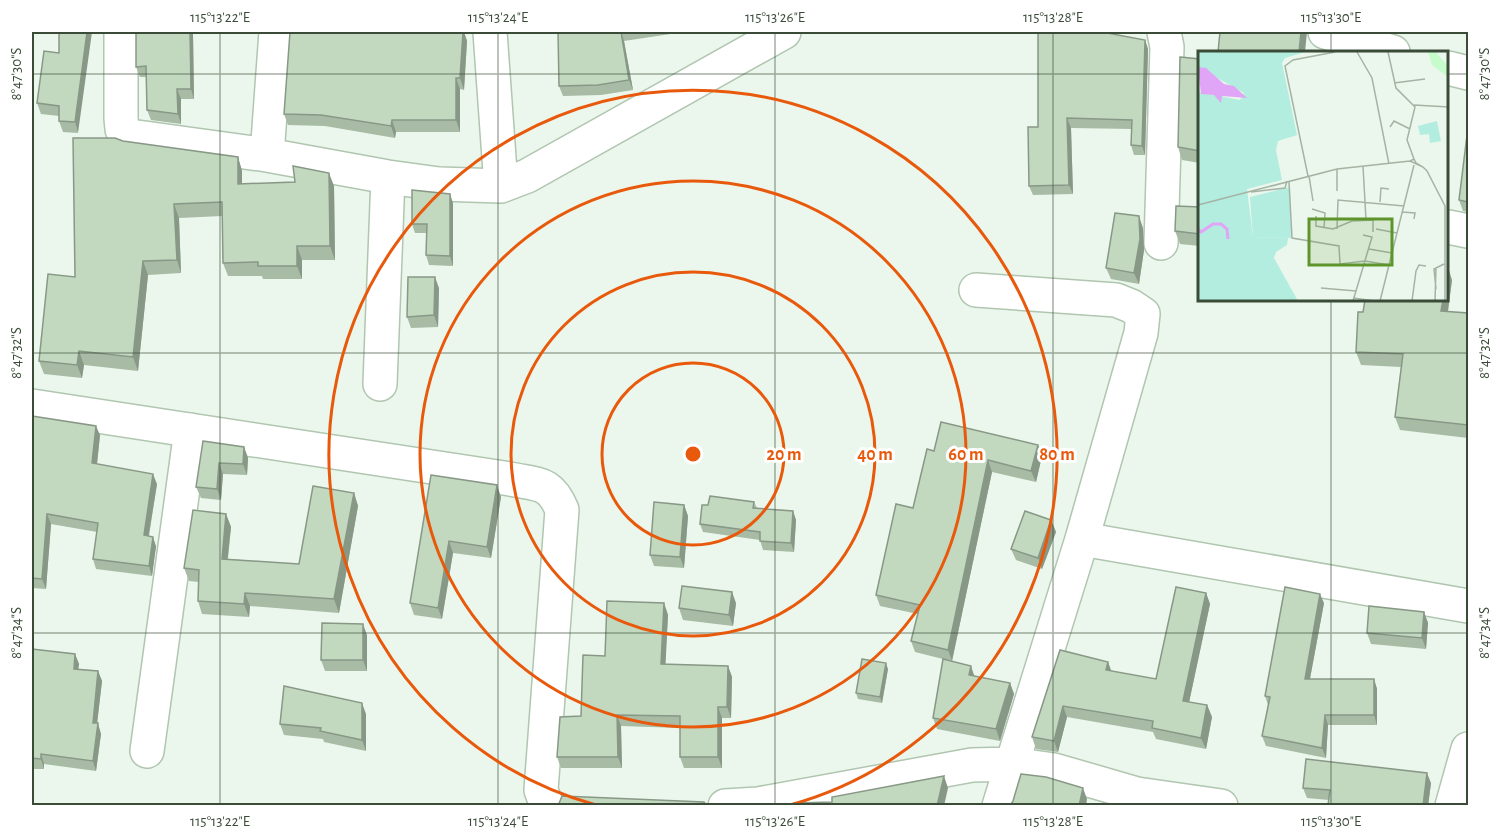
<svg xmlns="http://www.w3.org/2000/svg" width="1500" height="837" viewBox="0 0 1500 837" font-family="'Alegreya Sans',sans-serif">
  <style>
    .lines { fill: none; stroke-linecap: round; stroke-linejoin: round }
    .minor-casing { stroke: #b0c6b0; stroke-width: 36 }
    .minor { stroke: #fff; stroke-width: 33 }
    .wall { fill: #a7bba5 }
    .shaded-wall { fill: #889886 }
    .building { fill: #c2d9c0; stroke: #889886; stroke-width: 1.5 }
    .ticks { fill: none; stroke: #3a4c38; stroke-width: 1.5; stroke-opacity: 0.45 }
    .ring { fill: none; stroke: #e8590c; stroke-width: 3 }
    .inset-river { fill: none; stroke: #e0a5f6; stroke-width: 3 }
    .inset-road { fill: none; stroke: #a4b3a4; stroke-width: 1.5 }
    .view { fill: #5e942c; fill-opacity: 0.15; stroke: #5e942c; stroke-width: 3 }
    .inset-edge { fill: none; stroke: #3a4c38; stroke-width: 3 }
    .centre { fill: #e8590c; stroke: #fff; stroke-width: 3 }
    .ring-label { font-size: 18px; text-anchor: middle; font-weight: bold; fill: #e8590c; stroke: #fff; stroke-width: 6; stroke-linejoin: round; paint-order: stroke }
    .neatline { fill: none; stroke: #3a4c38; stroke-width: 2 }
    .ticks-label { font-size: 15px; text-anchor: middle; fill: #3a4c38 }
  </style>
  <rect width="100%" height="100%" fill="#ebf7ec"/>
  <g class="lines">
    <defs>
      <path id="minor" d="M121,32V118L122,129L130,136L267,155L388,177L439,184L501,186L527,176L784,32
        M490,32L501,186
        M1325,32L1393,52
        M1448,68L1468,73
        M267,155L276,32
        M1448,227L1468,231
        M1161,243L1167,47L1164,32
        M976,290L1116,300L1131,306L1143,314L1141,333L1082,539L999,806
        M380,384L388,177
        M32,406L510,479C538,485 550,481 562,510L541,790L546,804L548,806
        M1082,539L1468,606
        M147,751L191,430
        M725,806L758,804L972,765L1012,764L1054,770L1137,794L1221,806
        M1452,806L1468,749"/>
    </defs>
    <use href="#minor" class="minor-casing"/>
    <use href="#minor" class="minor"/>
  </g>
  <path class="wall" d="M136,32H252V34H193L194,99H181V124L151,120L147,110V77H140L136,67Z
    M464,32L467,41L464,90L460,89V132H396L395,138L325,126L288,125L284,114Z
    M558,32H684L624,41L633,90L601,95L563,96L559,86Z
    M1145,40L1148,49L1145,155H1134L1131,145L1132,129L1071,128L1073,194L1033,195L1029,186L1038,127Z
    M59,53L78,133L63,132L59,121V116L41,114L37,103Z
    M1200,59V163L1182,160L1178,147Z
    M1468,114V212L1463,211L1459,200L1468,129L1467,125Z
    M123,141L238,157L242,171V184L334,186L335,260H302V279H263L262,276H228L223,263L222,216L179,218L181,273L148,275L138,371L84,365L82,378L44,374L39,361L75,277Z
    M453,203V266L429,265L426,255L427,233H415L412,224Z
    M1200,207V246L1180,244L1175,231Z
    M1143,228L1144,250L1139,284L1111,279L1106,268Z
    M1452,280L1448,312L1468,313V438L1400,430L1395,417L1401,367L1361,365L1356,352L1363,312Z
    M439,288L438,327L411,328L407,317Z
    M32,416L100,435L97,464L157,484L149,536L156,546L152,576L96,569L93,559L97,532L51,524L46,589L32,588Z
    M203,441L244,447L248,458L247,475L223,474L221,500L201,498L196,487Z
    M1038,445L1042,456L1036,482L992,472L952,661L975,676L1010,683L1014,694L1000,741L937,729L933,718L943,659L915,652L911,641L918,614L880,606L876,595L913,508L934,451Z
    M431,475L501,497L491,558L453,553L442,619L414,615L410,603Z
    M354,493L358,506L339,613L250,606L249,617L202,614L198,601L199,582L189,581L184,568L226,514L231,527L228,559L299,564Z
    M754,502L757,508L793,511L796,520L794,552L763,550L760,540L703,532L700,524L708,505Z
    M684,505L688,516L684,568L654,566L650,555Z
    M1051,520L1056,532L1042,569L1016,560L1011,549Z
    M1206,593L1210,604L1189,702L1207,705L1212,717L1206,749L1156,739L1153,732L1067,717L1058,752L1036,749L1032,737L1108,662L1111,671L1156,679Z
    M664,603L668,615L665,664L728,666L732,677L731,718H722V768H684L680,757V728L621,726L622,768H561L557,757L581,716L605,656Z
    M736,603L733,626L683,620L679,608Z
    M1324,603L1310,679H1374L1377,689V725H1328L1326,758L1266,746L1262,736L1268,705L1265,696Z
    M1424,612L1428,623L1426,649L1371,644L1367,633Z
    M367,635V671H325L321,660Z
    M32,644L34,650L75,654L79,664L78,669L98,671L102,681L97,723L101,734L96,771L44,764V769H32Z
    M888,669L882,703L858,699L856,693Z
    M366,714V751L324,742L323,739L284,735L280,724Z
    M1431,783L1428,806H1329V800L1307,798L1303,788Z"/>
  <path class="shaded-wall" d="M87,32H92L78,133L75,122Z
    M190,32H192L193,34L194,99L191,89Z
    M460,32H464L467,41L464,90L460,78Z
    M621,32L624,41L633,90L629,80Z
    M1301,32H1307L1305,52H1299Z
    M1145,40L1148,49L1145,155L1142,146Z
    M456,78L460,89V132L456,120Z
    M177,89L181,99V124L178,114Z
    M1067,118L1071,128L1073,194L1069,185Z
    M392,120L396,132L395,138L391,126Z
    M238,157L242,171V197L238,184Z
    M329,173L334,186L335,260L330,246Z
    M450,194L453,203V266L450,256Z
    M174,204L179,218L181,273L177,260Z
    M1139,216L1143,228L1144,250L1139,284L1134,273Z
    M297,246L302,260V279L297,266Z
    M143,261L148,275L138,371L133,357Z
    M1448,267L1452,280L1446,324L1441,311L1443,300H1448Z
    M435,277L439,288L438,327L434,315Z
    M79,351L84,365L82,378L77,365Z
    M96,426L100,435L96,473L92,463Z
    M1038,445L1042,456L1036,482L1031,471Z
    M244,447L248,458L247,475L243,464Z
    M988,460L992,472L952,661L948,650Z
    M219,463L223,474L221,500L217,489Z
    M153,474L157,484L147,545L144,535Z
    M497,485L501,497L491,558L487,547Z
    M354,493L358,506L339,613L334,599Z
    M684,505L688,516L684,568L680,557Z
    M793,511L796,520L794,552L791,543Z
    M47,514L51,524L46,589L42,579Z
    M226,514L231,527L226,572L222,559Z
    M1051,520L1056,532L1042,569L1038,558Z
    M153,537L156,546L152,576L149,566Z
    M449,541L453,553L442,619L438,608Z
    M732,592L736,603L733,626L729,615Z
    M245,593L250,606L249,617L244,604Z
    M1206,593L1210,604L1187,712L1183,701Z
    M1320,594L1324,603L1308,689L1305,679Z
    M664,603L668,615L665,675L661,664Z
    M1424,612L1428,623L1426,649L1422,638Z
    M363,624L367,635V671L363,660Z
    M75,654L79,664L77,679L74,669Z
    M1108,662L1112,673L1106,670Z
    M886,663L888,669L882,703L880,697Z
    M728,666L732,677L731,718L727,707Z
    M971,666L975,678L969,675Z
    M98,671L102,681L96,733L93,723Z
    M1374,679L1377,689V725L1374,715Z
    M1010,683L1014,694L1000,741L996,729Z
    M362,703L366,714V751L362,740Z
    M1207,705L1212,717L1206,749L1201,738Z
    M1063,706L1067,717L1058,752L1054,741Z
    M718,707L722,718V768L718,757Z
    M617,715L621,726L622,768L618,757Z
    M1325,715L1328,725L1326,758L1322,748Z
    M98,723L101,734L96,771L93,761Z
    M41,754L44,764V769L41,759Z
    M1427,773L1431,783L1428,806H1423Z
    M944,776L948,788L944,806H937Z
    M1083,788L1087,799L1086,806H1079Z"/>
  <path class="building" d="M59,32H87L75,122L59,121V106L37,103L44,51L59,53Z
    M136,32H190L191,89H177L178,114L147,110L146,66L136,67Z
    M290,32H463L460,78H456V120H392L391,126L321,115L284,114Z
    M558,32H621L629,80L598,85L559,86Z
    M1038,32H1069L1089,33V32H1102L1145,40L1142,146L1131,145L1132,120L1067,118L1069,185L1029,186L1028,127H1038Z
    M1220,32H1301L1299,52H1218Z
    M1180,57L1200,59V151L1178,147Z
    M1468,127V202L1459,200Z
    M73,138H115L123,141L238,157V184L295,182L293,166L329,173L330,246H297V266H258V262L223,263L222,202L174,204L177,260L143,261L133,357L79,351L77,365L39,361L48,274L75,277Z
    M412,190L450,194V256L426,255L427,224H412Z
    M1176,206L1200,207V234L1175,231Z
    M1115,213L1139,216L1140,239L1134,273L1106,268Z
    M408,277H435L434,315L407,317Z
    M1365,300H1443L1441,311L1468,313V425L1395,417L1403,354L1356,352L1358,312H1363Z
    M32,416L96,426L92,463L153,474L144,535L153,537L149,566L93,559L98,523L47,514L42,579L32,578Z
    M941,422L1038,445L1031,471L988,460L948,650L911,641L920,605L876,595L896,504L913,508L927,449L934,451Z
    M203,441L244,447L243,464L219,463L217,489L196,487Z
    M431,475L497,485L487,547L449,541L438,608L410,603Z
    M313,486L354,493L334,599L245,593L244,604L198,601L199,570L184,568L193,510L226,514L222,559L299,564Z
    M710,496L754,502L753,508L793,511L791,543L760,541V532L700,524L702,505H708Z
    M654,502L684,505L680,557L650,555Z
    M1025,511L1051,520L1038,558L1011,549Z
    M682,586L732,592L729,615L679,608Z
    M1176,587L1206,593L1183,701L1207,705L1201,738L1152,728L1153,721L1063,706L1054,741L1032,737L1060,650L1108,662L1106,670L1156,679Z
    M1285,587L1320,594L1305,679H1374V715H1325L1322,748L1262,736L1270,697L1265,696Z
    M607,601L664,603L661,664L728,666L727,707H718V757H680V716L617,715L618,757H557L560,717L581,716L583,655L605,656Z
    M1369,606L1424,612L1422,638L1367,633Z
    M322,623L363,624V660H321Z
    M32,649L75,654L74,669L98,671L93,723H98L93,761L41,754V759L32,758Z
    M862,659L886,663L880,697L856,693Z
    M943,659L971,666L969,675L1010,683L996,729L933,718Z
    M284,686L362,703V740L320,731L321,728L280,724Z
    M1306,759L1427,773L1423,806H1336L1328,805L1330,790L1303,788Z
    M1021,774L1046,777L1083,788L1079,806H1010L1013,801Z
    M944,776L937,806H784L796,803L832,802V797Z
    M562,796L704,802L707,806H558Z"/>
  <path class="ticks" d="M220,32V806M498,32V806M775,32V806M1053,32V806M1331,32V52M32,74H1200M1448,74H1468M1331,300V806M32,353H1468M32,633H1468"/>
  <g class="ring">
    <circle cx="693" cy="454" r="91"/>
    <circle cx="693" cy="454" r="182"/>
    <circle cx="693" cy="454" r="273"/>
    <path d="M596 805A364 364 0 1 1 790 805"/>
  </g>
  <g transform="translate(1198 51)">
    <rect width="250" height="250" fill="#ebf7ec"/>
    <path d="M0,1H107L87,7L84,12L99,84L80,90L78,99L84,129L49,138L55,186L90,187L89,194L78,201L76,207L100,250H0V41L42,49L46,42L0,16Z" fill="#b2eddf"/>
    <path d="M230,1H238L250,15V26L234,14Z" fill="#c6fccc"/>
    <path d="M239,70L243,90L232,92L231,83L222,84L220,75ZM92,136L93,187L55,186L52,146Z" fill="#b2eddf"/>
    <path d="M0,16L8,17L26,33L36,35L49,47L24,45L23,52L16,44L3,43Z" fill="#e0a5f6"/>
    <path class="inset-river" d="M0,178L3,181L15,173H23L29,178L30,188"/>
    <path class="inset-road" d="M159,1L174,27L191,113M190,1L198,37L217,56L209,89L216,108M196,32L227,28M216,54L251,56M192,76L196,70L212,78M165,115L168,169M225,116L212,110L216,108L218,112L225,116L229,120L247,155V250M110,125L87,15L95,9L137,1M111,125L115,150M91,131L94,187L141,195L142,213L167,210L191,214M139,140V118M53,141L87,137L89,130M182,151L183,137L191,138M0,154L139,118L212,110M114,158L127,162L126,177M204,161L217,162L216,168M118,165V175L135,178L154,170L175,169V181M139,178L140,149L206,155M178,178L199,182M171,198L194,202M123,237L158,240M238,238L236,218L246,213M155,247L177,250M155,250L174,186L165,184M182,250L216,114M214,250L218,220L221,214L228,215M237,250L238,217"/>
    <path class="view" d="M111,168H194V214H111Z"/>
    <rect width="250" height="250" class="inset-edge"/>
  </g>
  <circle cx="693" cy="454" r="9" class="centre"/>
  <g class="ring-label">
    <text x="784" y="460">20 m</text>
    <text x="875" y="460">40 m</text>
    <text x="966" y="460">60 m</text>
    <text x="1057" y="460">80 m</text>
  </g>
  <rect width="1500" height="837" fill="none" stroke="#ffffff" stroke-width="66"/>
  <rect x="33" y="33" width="1434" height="771" class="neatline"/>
  <g class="ticks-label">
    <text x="220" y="22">115°13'22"E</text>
    <text x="498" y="22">115°13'24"E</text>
    <text x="775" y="22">115°13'26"E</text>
    <text x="1053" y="22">115°13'28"E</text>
    <text x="1331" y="22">115°13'30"E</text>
    <text transform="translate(16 74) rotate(-90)" y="5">8°47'30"S</text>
    <text transform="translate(1484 74) rotate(-90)" y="5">8°47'30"S</text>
    <text transform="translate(16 353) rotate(-90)" y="5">8°47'32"S</text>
    <text transform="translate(1484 353) rotate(-90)" y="5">8°47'32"S</text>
    <text transform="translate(16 633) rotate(-90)" y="5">8°47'34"S</text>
    <text transform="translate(1484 633) rotate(-90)" y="5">8°47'34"S</text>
    <text x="220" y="826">115°13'22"E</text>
    <text x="498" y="826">115°13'24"E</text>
    <text x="775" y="826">115°13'26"E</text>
    <text x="1053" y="826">115°13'28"E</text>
    <text x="1331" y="826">115°13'30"E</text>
  </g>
</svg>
